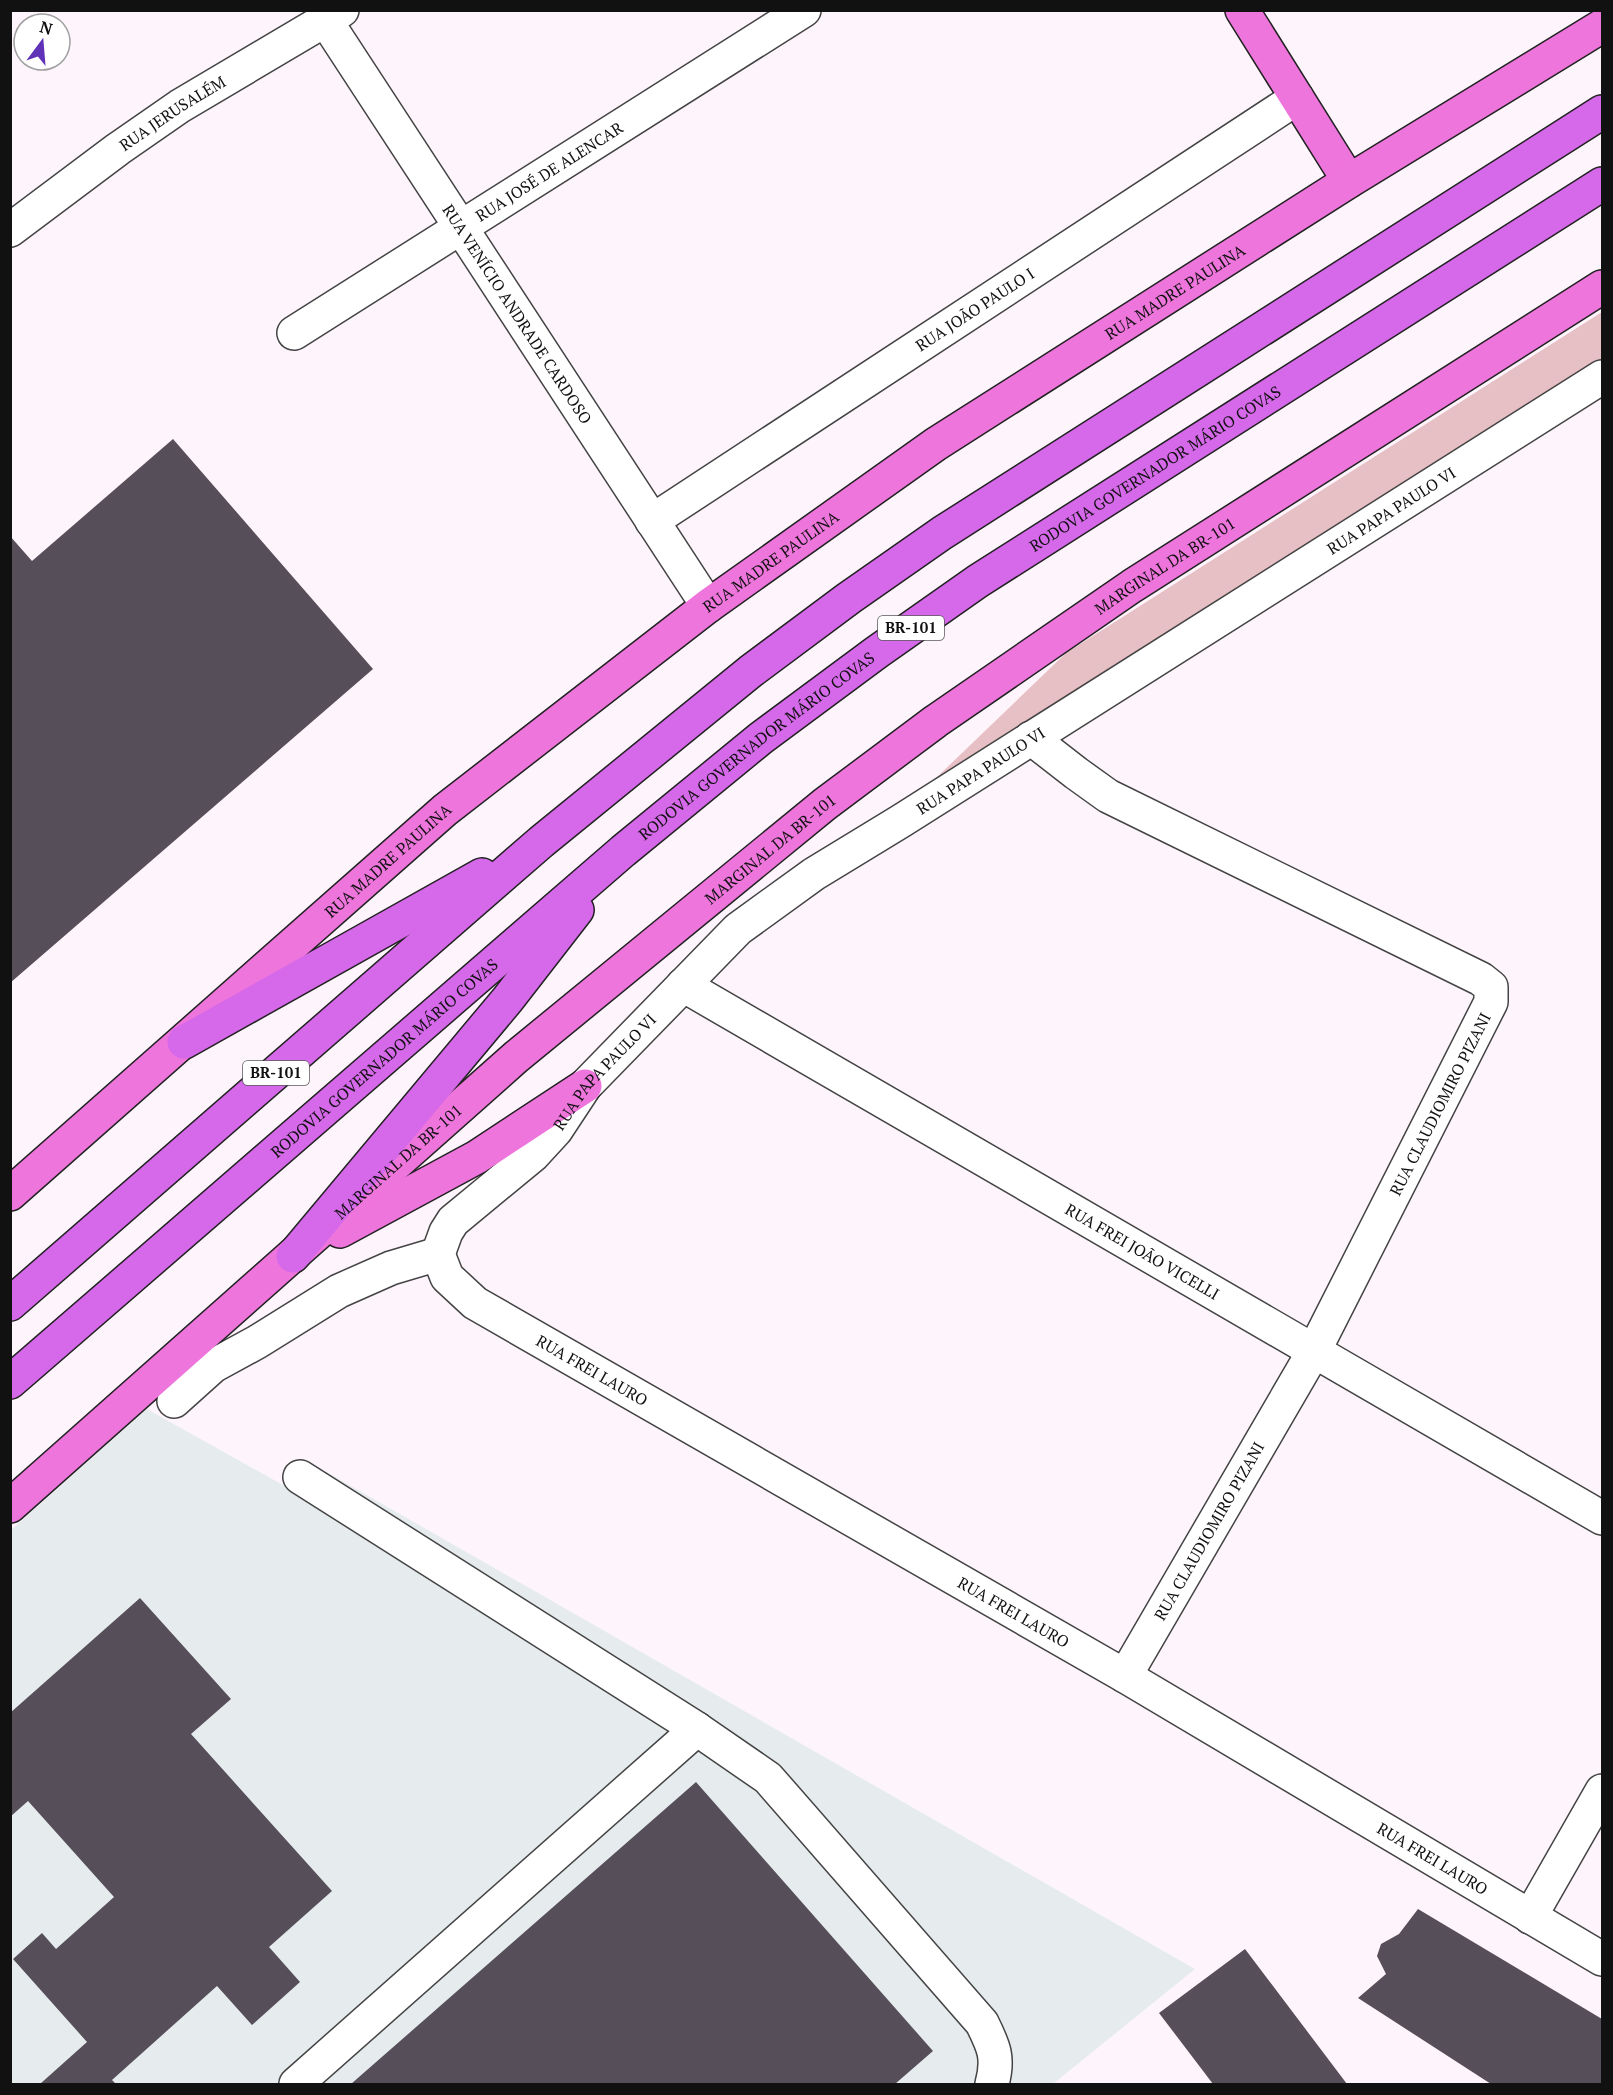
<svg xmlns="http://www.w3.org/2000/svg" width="1613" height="2095" viewBox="0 0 1613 2095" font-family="'PT Serif',serif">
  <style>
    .industrial { fill: #e6ecee }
    .green { fill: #e7c0c5 }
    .building { fill: #564e59 }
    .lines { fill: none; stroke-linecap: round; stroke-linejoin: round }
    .minor-casing { stroke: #444; stroke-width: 36 }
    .major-casing { stroke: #222; stroke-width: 36 }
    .highway-casing { stroke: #222; stroke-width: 36 }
    .minor { stroke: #fff; stroke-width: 33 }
    .major { stroke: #ee75dc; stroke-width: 33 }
    .highway { stroke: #d668ea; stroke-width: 33 }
    .labels { text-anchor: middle; stroke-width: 6; stroke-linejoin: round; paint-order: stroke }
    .shield { fill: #fff; stroke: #585858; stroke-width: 1.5 }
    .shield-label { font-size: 15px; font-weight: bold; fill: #111 }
    .street-label { font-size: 16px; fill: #111; stroke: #fff }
  </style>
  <rect width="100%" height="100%" fill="#fef5fc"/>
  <path class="industrial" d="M147,1409L290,1489L309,1462L1195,1969L1053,2084H11L10,1531Z"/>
  <path class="green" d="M1602,312V366L910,803L1066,653Z"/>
  <path class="building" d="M173,439L373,669L10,983V536L32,561Z
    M140,1598L231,1699L191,1734L332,1891L269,1947L300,1982L252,2025L217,1986L112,2080L116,2084H40L87,2042L13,1959L42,1933L56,1949L114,1897L28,1801L10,1817V1713Z
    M696,1782L933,2051L895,2084H351Z
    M1418,1909L1602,2019V2084H1491L1358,1998L1386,1974L1377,1956L1381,1944L1399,1934Z
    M1245,1949L1347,2084H1213L1159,2013Z"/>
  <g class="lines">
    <defs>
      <g id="minor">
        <path id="s1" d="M326,21L708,606"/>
        <path id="s2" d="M10,230L118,149L180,106L342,10"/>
        <path id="s3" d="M294,333L804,10"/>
        <path id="s4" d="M652,521L1297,98"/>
        <path d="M1031,738L1076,773L1108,796L1481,979L1491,987V1002L1314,1351L1125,1676"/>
        <path id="s5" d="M683,985L1602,1518"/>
        <path id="s6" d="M438,1254L446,1232L453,1221L533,1155L556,1130L585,1086L738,929L814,874L901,821L1602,377"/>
        <path id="s7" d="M438,1254L447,1277L475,1303L1125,1676L1602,1959"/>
        <path d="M174,1401L213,1366L257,1342L339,1291L391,1268L438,1254"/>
        <path d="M300,1477L697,1729L768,1778L982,2023C994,2047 999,2058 992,2084"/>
        <path d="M1530,1917L1602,1791"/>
        <path d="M296,2084L697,1729"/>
      </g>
      <g id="major">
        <path d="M1242,10L1349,181"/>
        <path id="s8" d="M10,1194L445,810L708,606L936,444L1349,181L1602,26"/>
        <path d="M340,1231L477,1157L585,1086"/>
        <path id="s9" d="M10,1506L516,1057L825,804L936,721L1132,586L1602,287"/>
      </g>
      <g id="highway">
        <path d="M184,1042L482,875"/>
        <path d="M293,1256L508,999L577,910"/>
        <path d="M10,1304L541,842L751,671L849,598L942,533L1602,112"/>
        <path id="s10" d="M10,1382L623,851L761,738L877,652L978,581L1602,184"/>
      </g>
    </defs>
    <use href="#minor" class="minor-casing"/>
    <use href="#major" class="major-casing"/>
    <use href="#highway" class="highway-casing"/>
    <use href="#minor" class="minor"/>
    <use href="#major" class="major"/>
    <use href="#highway" class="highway"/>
  </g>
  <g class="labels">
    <g class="shield">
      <rect x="878" y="616" width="66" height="24" rx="4.5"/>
      <rect x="243" y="1061" width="66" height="24" rx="4.5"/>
    </g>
    <g class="shield-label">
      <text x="911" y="633">BR-101</text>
      <text x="276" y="1078">BR-101</text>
    </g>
    <g class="street-label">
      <text dy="6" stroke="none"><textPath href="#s2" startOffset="200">RUA JERUSALÉM</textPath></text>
      <text dy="6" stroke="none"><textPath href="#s3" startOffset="302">RUA JOSÉ DE ALENCAR</textPath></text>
      <text dy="6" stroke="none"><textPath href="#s8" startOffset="1476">RUA MADRE PAULINA</textPath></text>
      <text dy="6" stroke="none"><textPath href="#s4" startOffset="386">RUA JOÃO PAULO I</textPath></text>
      <text dy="6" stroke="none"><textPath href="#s1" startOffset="350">RUA VENÍCIO ANDRADE CARDOSO</textPath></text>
      <text dy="6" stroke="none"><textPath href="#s10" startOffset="1467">RODOVIA GOVERNADOR MÁRIO COVAS</textPath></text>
      <text dy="6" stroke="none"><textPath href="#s6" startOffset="1222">RUA PAPA PAULO VI</textPath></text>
      <text dy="6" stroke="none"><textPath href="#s8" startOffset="990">RUA MADRE PAULINA</textPath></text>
      <text dy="6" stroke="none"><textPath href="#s9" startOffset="1491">MARGINAL DA BR-101</textPath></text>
      <text dy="6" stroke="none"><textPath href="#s10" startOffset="981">RODOVIA GOVERNADOR MÁRIO COVAS</textPath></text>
      <text dy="6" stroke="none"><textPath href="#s6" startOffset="736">RUA PAPA PAULO VI</textPath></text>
      <text dy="6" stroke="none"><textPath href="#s9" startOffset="1005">MARGINAL DA BR-101</textPath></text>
      <text dy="6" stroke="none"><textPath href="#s8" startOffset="504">RUA MADRE PAULINA</textPath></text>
      <text dy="6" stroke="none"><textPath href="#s10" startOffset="495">RODOVIA GOVERNADOR MÁRIO COVAS</textPath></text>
      <text dy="6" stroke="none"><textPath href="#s6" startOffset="250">RUA PAPA PAULO VI</textPath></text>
      <text transform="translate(1440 1104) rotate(-63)" y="6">RUA CLAUDIOMIRO PIZANI</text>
      <text dy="6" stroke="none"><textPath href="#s9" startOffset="519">MARGINAL DA BR-101</textPath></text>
      <text dy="6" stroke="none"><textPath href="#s5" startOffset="531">RUA FREI JOÃO VICELLI</textPath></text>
      <text dy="6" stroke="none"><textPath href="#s7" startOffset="198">RUA FREI LAURO</textPath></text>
      <text transform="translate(1209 1531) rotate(-60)" y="6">RUA CLAUDIOMIRO PIZANI</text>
      <text dy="6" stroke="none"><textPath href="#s7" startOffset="684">RUA FREI LAURO</textPath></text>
      <text dy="6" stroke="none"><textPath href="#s7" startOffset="1170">RUA FREI LAURO</textPath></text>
    </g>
  </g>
  <rect width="1613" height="2095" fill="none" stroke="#111111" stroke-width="24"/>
  <g transform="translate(42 42) rotate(16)"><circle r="28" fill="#ffffff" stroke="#a0a0a0" stroke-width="1.5"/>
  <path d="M0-4.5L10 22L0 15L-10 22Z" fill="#6032b8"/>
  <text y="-9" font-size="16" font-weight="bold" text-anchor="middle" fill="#111111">N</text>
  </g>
</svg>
